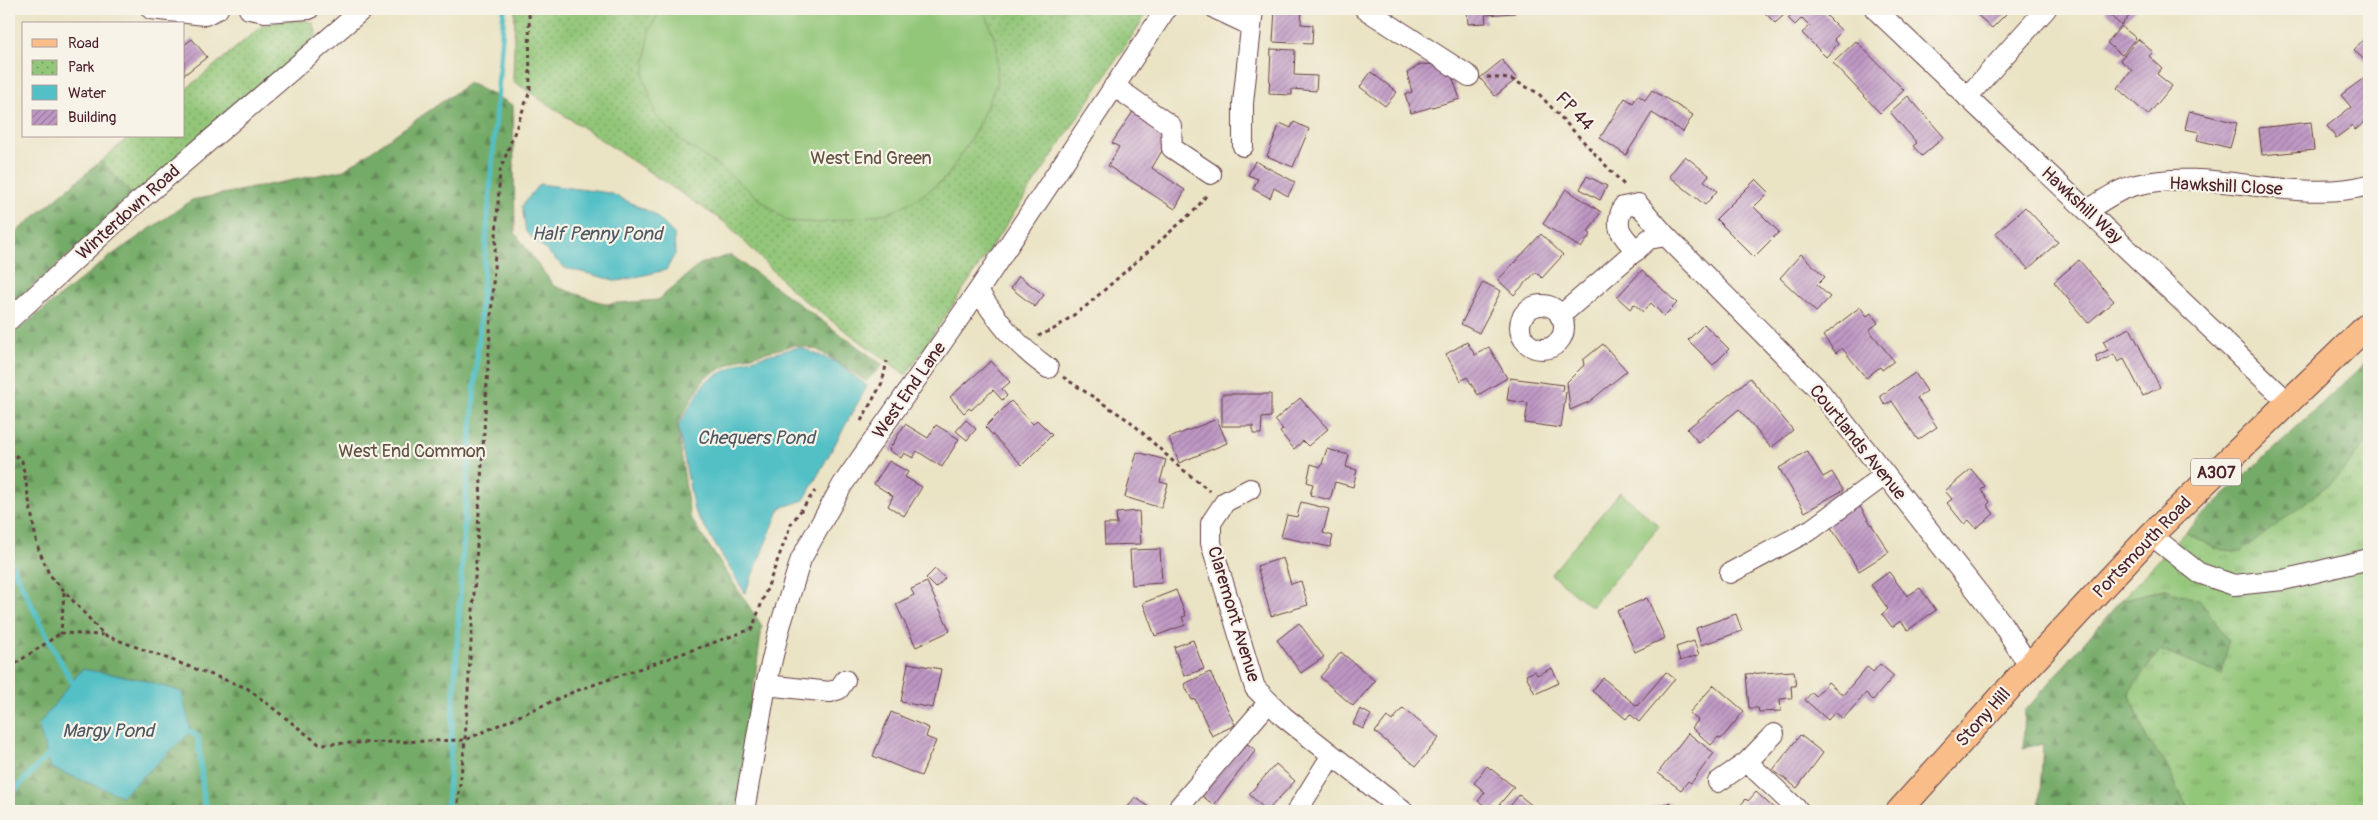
<svg xmlns="http://www.w3.org/2000/svg" width="2378" height="820" viewBox="0 0 2378 820" font-family="Pangolin,sans-serif">
  <style>
    .grass { fill: url(#grass-tufts); stroke: #6e7252 }
    .forest { fill: url(#forest-firs); stroke: #60654a }
    .park { fill: url(#park-dots); stroke: #6e7252 }
    .pitch { fill: #92c678; stroke: #6e7252 }
    .water { fill: #52c0c6; stroke: #4e7078 }
    .lines { fill: none; stroke-linecap: round; stroke-linejoin: round }
    .stream { stroke: #52c0c6; stroke-width: 5.5 }
    .building { fill: url(#building-hatch) }
    .minor-casing { stroke: #623c42; stroke-width: 22 }
    .major-casing { stroke: #623c42; stroke-width: 27 }
    .path { stroke: #623c42; stroke-width: 3; stroke-dasharray: 4 4; stroke-linecap: butt }
    .minor { stroke: #fff; stroke-width: 20 }
    .major { stroke: #f8bd89; stroke-width: 25 }
    .labels { text-anchor: middle; stroke-width: 4.5; stroke-linejoin: round; paint-order: stroke }
    .shield { fill: #f7f3e8; stroke: #7e5f64; stroke-width: 1 }
    .shield-label { font-size: 16px; font-weight: bold; fill: #4a1f2b }
    .street-label { font-size: 18px; fill: #4a1f2b; stroke: #f7f3e8 }
    .park-label { font-size: 18px; fill: #605142; stroke: #f7f3e8 }
    .water-label { font-size: 19px; font-style: italic; fill: #4d5761; stroke: #f7f3e8 }
  </style>
  <defs>
    <pattern id="grass-tufts" width="24" height="20" patternUnits="userSpaceOnUse" patternTransform="scale(1.25)"><rect width="24" height="20" fill="#92c678"/><path d="M3 7l-1-3M5 7V3M7 7l1-3M15 17l-1-3M17 17v-4M19 17l1-3" fill="none" stroke="#79a063"/></pattern>
    <pattern id="forest-firs" width="22" height="20" patternUnits="userSpaceOnUse" patternTransform="scale(1.25)"><rect width="22" height="20" fill="#75ab68"/><path d="M5 1l3.5 6h-7zM16 11l3.5 6h-7z" fill="#628b56"/></pattern>
    <pattern id="park-dots" width="8" height="8" patternUnits="userSpaceOnUse" patternTransform="scale(1.25)"><rect width="8" height="8" fill="#92c678"/><path d="M2 2h.1M6 6h.1" fill="none" stroke="#79a063" stroke-width="1.8" stroke-linecap="round"/></pattern>
    <pattern id="building-hatch" width="6" height="6" patternUnits="userSpaceOnUse" patternTransform="scale(1.25)"><rect width="6" height="6" fill="#be97c4"/><path d="M-1 1l2-2M0 6l6-6M5 7l2-2" fill="none" stroke="#9c7b9f"/></pattern>
  </defs>
  <rect width="100%" height="100%" fill="#f7f3e8"/>
  <filter id="ink" filterUnits="userSpaceOnUse"><feTurbulence type="fractalNoise" baseFrequency=".02" numOctaves="2"/><feDisplacementMap in="SourceGraphic" scale="10" xChannelSelector="R" yChannelSelector="G"/><feConvolveMatrix kernelMatrix="1 2 1 2 8 2 1 2 1" color-interpolation-filters="sRGB"/></filter>
  <filter id="wash" filterUnits="userSpaceOnUse"><feTurbulence type="fractalNoise" baseFrequency=".0096" numOctaves="4" result="noise"/><feDisplacementMap in="SourceGraphic" scale="20" xChannelSelector="R" yChannelSelector="G"/><feGaussianBlur stdDeviation="1.12" result="paint"/><feColorMatrix in="noise" values="0 0 0 0 0 0 0 0 0 0 0 0 0 0 0 0 0 1.4 0 .05"/><feComposite in="paint" operator="in"/></filter>
  <g filter="url(#wash)">
    <rect width="100%" height="100%" fill="#eae3c4"/>
    <path class="grass" d="M2369,439V811H2189L2164,761L2146,738L2129,692L2160,650L2228,641L2201,601L2165,589L2121,600L2186,531L2216,549L2337,478Z"/>
    <path class="forest" d="M469,83L513,105L515,233L554,286L605,304L658,300L700,264L731,255L883,365L866,381L818,350L796,345L742,358L705,377L677,425L690,517L762,626L737,811H9V337L109,257L192,200L344,170Z
      M101,161L135,198L9,307V238Z
      M2369,359V439L2337,478L2241,552L2216,549L2186,531Z
      M2165,589L2201,601L2228,641L2222,675L2160,650L2129,692L2146,738L2164,761L2189,811H2039L2043,744L2023,748L2025,711L2121,600Z"/>
    <path class="park" d="M515,9H1150L906,375L798,296L726,223L513,81Z
      M285,20H303L312,22L316,31L315,41L135,198L101,161L130,136H184V91L262,26Z"/>
    <path class="pitch" d="M661,9H981L986,15L997,46V83L975,132L947,177L919,198L889,213L820,223L787,221L717,165L684,143L656,116L644,78L649,31Z
      M1620,492L1659,526L1591,607L1551,574Z"/>
    <path class="water" d="M539,184L610,193L654,214L674,234L675,254L666,270L618,281L565,268L526,232L522,206Z
      M799,347L838,363L867,386L804,500L780,508L745,593L694,510L678,426L706,381L744,361Z
      M82,669L140,679L182,692L191,732L122,796L51,768L38,725Z"/>
    <g class="lines">
      <path class="stream" d="M9,559L52,646L72,682
        M191,732L198,737L205,811
        M9,796L47,756
        M447,811L465,513L504,9"/>
    </g>
    <g id="blocks">
      <path class="building" d="M1275,9H1302L1301,24L1313,25L1312,44L1273,42Z
        M1467,9H1515V13L1485,15L1486,23L1468,24Z
        M1764,9H1791L1775,23L1762,10Z
        M1797,9H1820L1842,31L1834,39L1838,44L1826,57L1802,33L1810,26L1802,18L1795,25L1788,18Z
        M1971,9H2011L1992,28Z
        M2107,9H2136L2121,25L2105,11Z
        M2121,26L2136,38L2122,55L2107,43Z
        M2369,33V64L2354,50Z
        M192,39L207,57L184,75V45Z
        M2138,39L2153,52L2149,56L2162,68L2157,74L2172,86L2148,115L2117,88L2132,70L2120,60Z
        M1856,41L1904,90L1880,113L1833,63Z
        M1271,49L1295,50L1294,75L1317,76L1316,91L1292,89V95L1269,94Z
        M1502,60L1517,79L1495,96L1480,78Z
        M1421,64L1448,65L1460,99L1411,113L1405,94L1412,92L1407,73Z
        M1371,72L1397,92L1385,106L1360,87Z
        M2364,78L2369,85V119L2355,130L2352,126L2336,138L2327,126L2351,107L2341,95Z
        M1652,90L1693,115L1683,132L1652,113L1626,155L1600,138L1625,98L1633,103L1638,95L1645,100Z
        M1908,96L1944,137L1922,156L1913,146L1917,143L1890,112Z
        M1134,110L1168,130L1167,142L1152,168L1185,190L1175,209L1108,166L1119,147L1112,143Z
        M2189,111L2237,123L2230,148L2197,140L2199,132L2185,129Z
        M1294,122L1309,129L1293,167L1267,156L1280,123L1291,128Z
        M2311,122L2314,150L2262,155L2259,128Z
        M1685,156L1709,175L1704,181L1717,191L1705,205L1669,176Z
        M1255,161L1295,182L1288,196L1274,188L1270,198L1253,189L1258,179L1248,175Z
        M1587,176L1607,186L1600,200L1580,189Z
        M1756,179L1769,192L1754,207L1779,232L1754,257L1716,219Z
        M1566,189L1601,212L1588,232L1591,234L1581,248L1543,224Z
        M2025,207L2058,242L2028,269L1996,233Z
        M1541,234L1563,255L1542,278L1536,272L1514,295L1498,280Z
        M1801,254L1825,277L1817,285L1830,297L1816,312L1780,278Z
        M2079,260L2114,301L2088,323L2054,282Z
        M1642,270L1677,303L1664,316L1651,303L1643,312L1634,304L1630,309L1617,297Z
        M1019,276L1044,295L1035,307L1011,288Z
        M1483,282L1501,291L1479,333L1461,324Z
        M1860,307L1867,316L1871,313L1878,323L1869,330L1894,361L1882,370L1880,367L1866,378L1842,348L1836,353L1823,336Z
        M1704,324L1729,349L1713,365L1688,340Z
        M2130,328L2160,387L2143,396L2124,359L2118,362L2114,354L2098,363L2095,356L2108,350L2103,341Z
        M1467,342L1475,355L1489,347L1507,378L1478,395L1467,377L1461,381L1446,354Z
        M1603,344L1627,371L1589,402L1570,410L1567,382L1584,365L1583,360Z
        M991,361L1010,382L1002,389L1007,396L1002,400L993,390L971,410L969,408L964,413L950,397Z
        M1915,373L1927,391L1917,398L1937,427L1918,440L1892,401L1885,405L1880,396Z
        M1510,378L1563,385L1562,391L1566,392L1561,428L1525,423L1528,403L1507,400Z
        M1750,378L1793,430L1771,448L1739,409L1699,443L1687,429Z
        M1222,394H1271V417L1262,418L1261,434H1253V426H1222Z
        M1300,398L1328,429L1308,446L1303,441L1294,449L1280,432L1283,429L1275,420Z
        M1011,401L1033,424L1037,420L1052,435L1022,465L985,427Z
        M1217,419L1227,443L1179,463L1169,438Z
        M966,420L976,429L967,440L956,431Z
        M905,424L928,438L936,425L959,439L942,467L917,451L913,458L904,453L901,458L889,450Z
        M1327,449L1349,455L1346,467L1357,470L1353,487L1335,482L1330,500L1310,495L1313,484L1307,482L1311,464L1321,467Z
        M1807,451L1823,477L1832,472L1843,490L1805,512L1779,468Z
        M1137,452L1166,460L1160,482L1168,484L1161,508L1125,497Z
        M889,461L908,472L905,477L922,487L904,516L888,506L893,496L874,484Z
        M1971,469L1985,486L1981,490L1990,502L1987,505L1994,514L1976,528L1969,520L1964,524L1947,503L1952,499L1945,491Z
        M1301,502L1329,509L1323,533L1333,536L1330,547L1281,537L1287,515L1297,517Z
        M1857,502L1889,552L1859,571L1827,521Z
        M1139,511L1141,544L1105,545L1104,524H1117L1116,513Z
        M1160,549L1162,583L1132,585L1130,550Z
        M1283,558L1291,584L1301,581L1308,605L1271,616L1257,566Z
        M935,569L945,578L936,588L926,578Z
        M1889,572L1907,596L1920,588L1936,610L1908,630L1901,621L1892,627L1882,614L1888,609L1871,585Z
        M927,582L950,631L916,647L896,604L914,595L911,589Z
        M1176,590L1186,616L1182,617L1185,625L1155,636L1143,603Z
        M1647,598L1665,638L1635,652L1617,611Z
        M1736,614L1742,631L1701,645L1696,628Z
        M1299,623L1324,657L1301,673L1277,640Z
        M1193,640L1204,669L1184,676L1174,647Z
        M1694,641L1699,655L1680,661L1676,647Z
        M1341,652L1375,681L1353,706L1320,677Z
        M908,663L941,669L933,708L901,702Z
        M1880,664L1894,676L1873,700L1866,693L1843,719L1835,712L1828,720L1805,700L1812,692L1816,696L1828,682L1843,695L1867,667L1873,672Z
        M1552,668L1559,683L1535,694L1526,675L1535,671L1537,675Z
        M1794,671L1796,686H1791L1792,698L1780,699L1781,711L1759,712L1758,708H1749L1746,674Z
        M1210,672L1235,725L1212,736L1195,699L1192,700L1184,684Z
        M1666,672L1675,679L1639,722L1630,714L1626,719L1592,691L1603,678L1637,706Z
        M1714,685L1744,711L1721,739L1718,737L1711,745L1692,728L1698,720L1689,713Z
        M1403,708L1439,738L1416,766L1375,732L1387,717L1392,721Z
        M1360,709L1371,715L1363,729L1353,724Z
        M891,712L929,728L926,737L936,741L921,776L873,756Z
        M1688,733L1714,753L1691,783L1688,781L1681,790L1658,773Z
        M1800,735L1823,753L1797,788L1773,770Z
        M1243,741L1256,750L1214,805L1201,795Z
        M1276,764L1295,781L1267,811L1249,794Z
        M1487,766L1514,787L1494,811L1478,801L1485,792L1474,783Z
        M1756,792L1777,811H1735L1746,799L1748,801Z
        M1519,795L1539,811H1506Z
        M1135,797L1154,811H1125Z
        M1670,802L1672,811H1642Z"/>
    </g>
  </g>
  <g filter="url(#ink)">
    <use href="#blocks" fill-opacity="0" stroke="#623c42" stroke-width="1"/>
    <g class="lines">
      <defs>
        <path id="minor" d="M151,9L205,15L218,9
          M249,9L265,12L309,9
          M1216,9L1250,25
          M1365,9L1469,76
          M1875,9L2288,402
          M1114,86L1171,126L1172,148L1211,174
          M1967,97L2046,9
          M1243,146V103L1253,9
          M2088,210C2102,201 2119,189 2136,185C2212,166 2293,205 2369,185
          M1636,251C1622,234 1613,229 1623,207L1638,204L1666,236L1818,389L2001,622L2029,666
          M978,291C1000,324 1015,344 1048,368
          M1520 327a22 22 0 1 1 44 0a22 22 0 1 1-44 0Z
          M1560,316L1649,239L1666,236
          M9,320L139,201L363,9
          M1250,489L1225,502L1211,523V543L1255,688L1284,717L1403,811
          M2151,535L2199,573L2234,585L2283,580L2369,559
          M1730,573L1812,529L1885,475
          M766,685L830,692L839,689L845,680
          M1747,762L1799,811
          M1718,782L1747,762L1774,734
          M1179,807L1269,702
          M744,811L766,685L779,630L801,559L843,484L978,291L1166,9
          M1297,811L1332,755"/>
        <path id="major" d="M1899,811L2029,666L2151,535L2369,324"/>
      </defs>
      <use href="#minor" class="minor-casing"/>
      <use href="#major" class="major-casing"/>
      <path class="path" d="M1487,77L1511,79L1538,93L1626,187
        M1038,336L1054,329L1085,307L1196,209L1208,193
        M1063,377L1131,422L1177,465L1210,491
        M861,421L882,383L887,361
        M9,450L22,461L37,545L49,574L104,635L247,688L319,744L465,740L573,692L752,629L791,524L815,491
        M64,592L61,633L103,635
        M9,668L61,633
        M457,811L465,740L500,171L530,91L529,9"/>
      <use href="#minor" class="minor"/>
      <use href="#major" class="major"/>
    </g>
  </g>
  <g class="labels">
    <rect class="shield" x="2191" y="458.5" width="50" height="27" rx="4"/>
    <g class="shield-label">
      <text x="2216" y="478">A307</text>
    </g>
    <g class="street-label">
      <text transform="translate(1575 111) rotate(46)" y="6">FP 44</text>
      <text transform="translate(2226 186) rotate(3)" y="6">Hawkshill Close</text>
      <text transform="translate(2082 205) rotate(43)" y="6">Hawkshill Way</text>
      <text transform="translate(128 212) rotate(-42)" y="6">Winterdown Road</text>
      <text transform="translate(909 390) rotate(-55)" y="6">West End Lane</text>
      <text transform="translate(1858 442) rotate(51)" y="6">Courtlands Avenue</text>
      <text transform="translate(2142 547) rotate(-46)" y="6">Portsmouth Road</text>
      <text transform="translate(1234 614) rotate(73)" y="6">Claremont Avenue</text>
      <text transform="translate(1983 717) rotate(-48)" y="6">Stony Hill</text>
    </g>
    <g class="park-label">
      <text x="871" y="164">West End Green</text>
      <text x="412" y="457">West End Common</text>
    </g>
    <g class="water-label">
      <text x="597" y="240">Half Penny Pond</text>
      <text x="756" y="444">Chequers Pond</text>
      <text x="108" y="737">Margy Pond</text>
    </g>
  </g>
  <rect width="2378" height="820" fill="none" stroke="#f7f3e8" stroke-width="30"/>
  <rect x="22" y="22" width="162" height="115" fill="#f7f3e8" stroke="#b29e9c"/>
  <rect x="32" y="39" width="25" height="8" fill="#f8bd89" stroke="#b29e9c"/>
  <text x="68" y="48" font-size="15" fill="#4a1f2b">Road</text>
  <rect x="32" y="60" width="25" height="15" fill="url(#park-dots)" stroke="#b29e9c"/>
  <text x="68" y="72" font-size="15" fill="#4a1f2b">Park</text>
  <rect x="32" y="85" width="25" height="15" fill="#52c0c6" stroke="#b29e9c"/>
  <text x="68" y="98" font-size="15" fill="#4a1f2b">Water</text>
  <rect x="32" y="110" width="25" height="15" fill="url(#building-hatch)" stroke="#b29e9c"/>
  <text x="68" y="122" font-size="15" fill="#4a1f2b">Building</text>
</svg>
